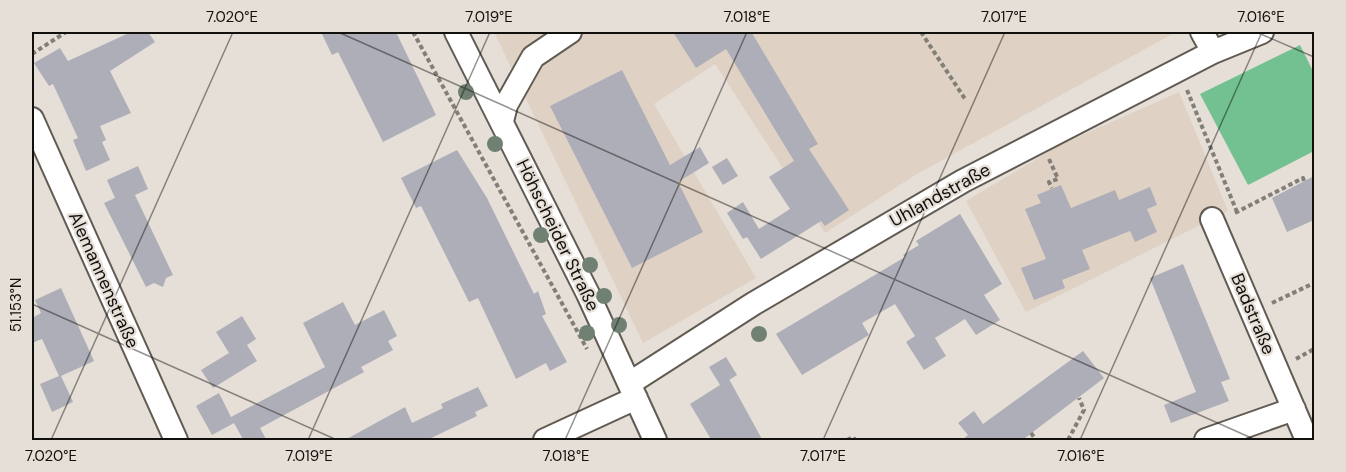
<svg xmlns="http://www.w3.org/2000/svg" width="1346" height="472" viewBox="0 0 1346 472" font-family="'DM Sans',sans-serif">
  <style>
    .built { fill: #dfd2c4 }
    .green { fill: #73c191 }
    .building { fill: #aeaeb8 }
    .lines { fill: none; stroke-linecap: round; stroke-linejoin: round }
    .minor-casing { stroke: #615b54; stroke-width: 26 }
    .path { stroke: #827e78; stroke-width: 4; stroke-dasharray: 4.5 3; stroke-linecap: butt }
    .minor { stroke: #fff; stroke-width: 22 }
    .tree { fill: #708072 }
    .ticks { fill: none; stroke: #12100d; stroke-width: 1.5; stroke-opacity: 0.45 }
    .labels { text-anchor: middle; stroke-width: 4.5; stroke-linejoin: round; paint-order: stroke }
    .street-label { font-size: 18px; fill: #12100d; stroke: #e6dfd7 }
    .neatline { fill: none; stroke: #12100d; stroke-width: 2 }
    .ticks-label { font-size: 15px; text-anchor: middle; fill: #12100d }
  </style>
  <rect width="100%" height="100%" fill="#e6dfd7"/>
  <path class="built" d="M494,32H1176L917,174L825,233L715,64L654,104L756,278L643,343Z
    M1179,92L1228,211L1026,312L966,201L1060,145Z"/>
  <path class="green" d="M1300,45L1314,73V151L1248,185L1200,94Z"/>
  <path class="building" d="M131,32H148L155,42L110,71L131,113L100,126L106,140L102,142L110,160L86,171L73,140L78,138L53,84L49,86L34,63L60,48L68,61Z
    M321,32H396L436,115L383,142L338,52L332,55Z
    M673,32H755L752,33L818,144L809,149L849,210L825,226L821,221L761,259L747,237L743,239L727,213L743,202L759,229L790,209L769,177L794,161L726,49L696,68Z
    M622,70L670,165L700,147L709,163L678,182L703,232L632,268L550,106Z
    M457,150L487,198L534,294L538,291L546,314L542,316L567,362L550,371L546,363L516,379L478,298L469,302L421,206L416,208L401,178Z
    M727,158L738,176L723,185L712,167Z
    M138,166L148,189L135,195L173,275L166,278L163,287L154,283L146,287L104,203L115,198L107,180Z
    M1314,176V220L1287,232L1272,198Z
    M1061,185L1071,208L1115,190L1119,200L1150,187L1157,205L1147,209L1157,232L1135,242L1130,231L1082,250L1090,269L1062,280L1065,288L1034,300L1021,268L1046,259L1025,209L1041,203L1037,195Z
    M960,214L1002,284L984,295L1000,320L976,335L965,319L935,338L946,356L924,370L906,342L915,336L895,304L862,323L869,335L802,375L776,334L905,257L903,255L919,245L916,241Z
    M1183,264L1230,379L1221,382L1229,401L1171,423L1164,405L1196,392L1150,278Z
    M61,288L94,361L61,376L73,402L52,412L40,384L59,376L42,339L32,343V318L41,313L35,300Z
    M343,302L355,325L384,310L397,336L388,341L393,350L361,367L364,372L260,428L267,441H244L234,423L212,435L196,406L219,393L232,419L231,417L325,367L303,323Z
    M242,316L256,339L247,345L257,361L213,388L201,370L229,353L216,332Z
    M1083,351L1104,378L1021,441H961L968,435L958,423L974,411L983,424Z
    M726,357L737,375L721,385L729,379L763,441H712L690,404L720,385L709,367Z
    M478,387L488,406L475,412L477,416L425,441H343L405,407L412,423L443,408L441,404Z"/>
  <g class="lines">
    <defs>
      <path id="minor" d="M456,32L588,294L655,440
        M1202,32L1213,52
        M32,119L176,440
        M502,121L506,105L533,57L570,32
        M1212,219L1307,440
        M630,383L753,304L963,181L1213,52L1262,32
        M545,440L636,398
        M1206,440L1294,409"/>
    </defs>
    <use href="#minor" class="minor-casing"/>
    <path class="path" d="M413,32L587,349
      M921,32L965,99
      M32,54L66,32
      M1187,90L1237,212
      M1049,159L1058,179L1049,182L1052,188
      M1235,213L1303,178L1304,181
      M1272,303L1314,283
      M1296,359L1314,349
      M1031,433L1036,440
      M847,440L853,437L855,440
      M1068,440L1084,410L1079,398"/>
    <use href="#minor" class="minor"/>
  </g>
  <g class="tree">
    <circle cx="466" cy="92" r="8"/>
    <circle cx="495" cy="144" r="8"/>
    <circle cx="541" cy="235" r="8"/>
    <circle cx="590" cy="265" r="8"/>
    <circle cx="604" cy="296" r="8"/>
    <circle cx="619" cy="325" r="8"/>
    <circle cx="587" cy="333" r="8"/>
    <circle cx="759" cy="334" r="8"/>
  </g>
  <path class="ticks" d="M338,32L1256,440M1256,32L1314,57M32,304L337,440M51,440L233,32M308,440L490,32M565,440L747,32M823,440L1005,32M1080,440L1262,32"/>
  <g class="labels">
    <g class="street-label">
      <text transform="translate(940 195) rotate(-29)" y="6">Uhlandstraße</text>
      <text transform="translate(558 235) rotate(64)" y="6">Höhscheider Straße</text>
      <text transform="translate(104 280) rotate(66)" y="6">Alemannenstraße</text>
      <text transform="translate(1253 314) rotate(67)" y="6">Badstraße</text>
    </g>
  </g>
  <rect width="1346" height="472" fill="none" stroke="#e6dfd7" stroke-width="66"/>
  <rect x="33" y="33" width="1280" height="406" class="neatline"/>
  <g class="ticks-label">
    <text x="232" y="22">7.020°E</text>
    <text x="489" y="22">7.019°E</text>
    <text x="747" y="22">7.018°E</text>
    <text x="1004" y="22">7.017°E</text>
    <text x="1261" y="22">7.016°E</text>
    <text transform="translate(16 305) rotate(-90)" y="5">51.153°N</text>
    <text x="51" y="461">7.020°E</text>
    <text x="309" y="461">7.019°E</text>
    <text x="566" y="461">7.018°E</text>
    <text x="823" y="461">7.017°E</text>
    <text x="1081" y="461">7.016°E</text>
  </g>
</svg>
